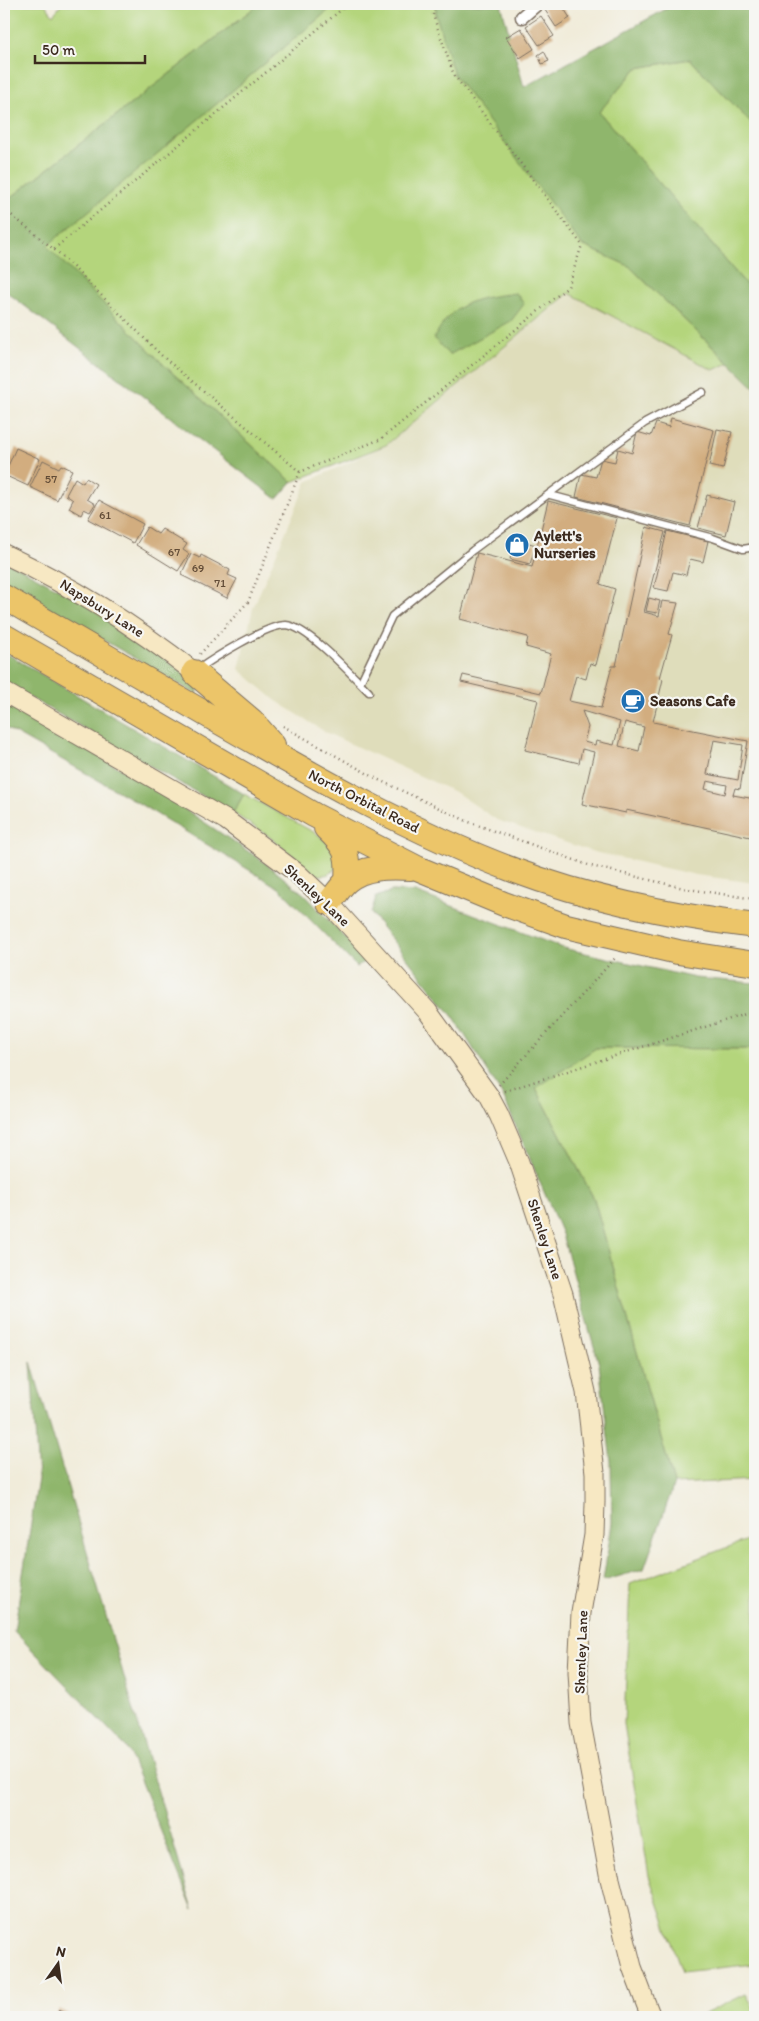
<svg xmlns="http://www.w3.org/2000/svg" width="759" height="2021" viewBox="0 0 759 2021" font-family="Itim,sans-serif">
  <style>
    .built { fill: #dfddbb }
    .green { fill: #b4d57c; stroke: #78804d }
    .forest { fill: #8fb66c; stroke: #657045 }
    .building { fill: #d2ad7f; fill-rule: evenodd }
    .lines { fill: none; stroke-linecap: round; stroke-linejoin: round }
    .lane-casing { stroke: #7b6e60; stroke-width: 9 }
    .street-casing { stroke: #7b6e60; stroke-width: 15 }
    .secondary-casing { stroke: #7b6e60; stroke-width: 21 }
    .highway-casing { stroke: #7b6e60; stroke-width: 26 }
    .path { stroke: #7b6e60; stroke-width: 2.5; stroke-dasharray: 1 4; stroke-linecap: butt }
    .lane { stroke: #fff; stroke-width: 6 }
    .street { stroke: #fff; stroke-width: 12 }
    .secondary { stroke: #f7e8c3; stroke-width: 19 }
    .highway { stroke: #ecc569; stroke-width: 24 }
    .labels { text-anchor: middle; stroke-width: 4.5; stroke-linejoin: round; paint-order: stroke }
    .number-label { font-size: 12px; fill: #614b36 }
    .poi-label { font-size: 15px; font-weight: bold; fill: #3b2a1e; stroke: #f6f6f2; text-anchor: start }
    .street-label { font-size: 15px; fill: #3b2a1e; stroke: #f6f6f2 }
  </style>
  <rect width="100%" height="100%" fill="#f6f6f2"/>
  <filter id="ink" filterUnits="userSpaceOnUse"><feTurbulence type="fractalNoise" baseFrequency=".02" numOctaves="2"/><feDisplacementMap in="SourceGraphic" scale="10" xChannelSelector="R" yChannelSelector="G"/><feConvolveMatrix kernelMatrix="1 2 1 2 8 2 1 2 1" color-interpolation-filters="sRGB"/></filter>
  <filter id="wash" filterUnits="userSpaceOnUse"><feTurbulence type="fractalNoise" baseFrequency=".0096" numOctaves="4" result="noise"/><feDisplacementMap in="SourceGraphic" scale="20" xChannelSelector="R" yChannelSelector="G"/><feGaussianBlur stdDeviation="1.12" result="paint"/><feColorMatrix in="noise" values="0 0 0 0 0 0 0 0 0 0 0 0 0 0 0 0 0 1.4 0 .05"/><feComposite in="paint" operator="in"/></filter>
  <g filter="url(#wash)">
    <rect width="100%" height="100%" fill="#f1ecda"/>
    <path class="built" d="M569,293L713,370L729,363L755,388V883L696,875L594,852L497,820L457,793L325,732L275,700L239,669L253,608L307,482L386,445Z"/>
    <path class="green" d="M4,4H45L53,15L62,4H259L4,203Z
      M336,4H436V15L582,245L629,266L729,363L713,370L569,293L386,445L292,482L165,366L46,246Z
      M690,59L755,127V295L599,112L637,68Z
      M244,794L319,835L331,846L338,864C333,874 327,876 316,875L267,835L233,813Z
      M595,1048L755,1049V1480L674,1484L594,1199L536,1088Z
      M755,1537V1964L682,1972L649,1876L624,1724L630,1584Z
      M746,1994L755,2010V2017H698Z"/>
    <path class="forest" d="M259,4H336L47,246L165,366L292,482L277,499L4,290V203Z
      M436,4H501L524,87L675,4H755V127L690,59L637,68L599,112L755,295V388L629,266L582,245L454,75L436,15Z
      M516,293L524,304L511,321L449,355L434,338C454,300 477,298 516,293Z
      M4,559L97,610L201,685L196,694L4,582Z
      M4,652L244,794L233,813L4,683Z
      M4,703L144,782L264,862L305,895L366,960L357,967L279,888L130,798L4,727Z
      M392,891L415,892L563,948L695,978L755,983V1049L596,1048L536,1088L594,1199L674,1484L644,1569L603,1581L612,1523L611,1461L599,1364L562,1234L503,1096L454,1018L371,913L376,897Z
      M31,1362L193,1910L127,1748L14,1631L38,1479Z"/>
    <g id="blocks">
      <path class="building" d="M548,4H561L570,18L556,27L543,7Z
        M541,16L554,36L539,45L526,26Z
        M521,28L534,49L520,58L506,37Z
        M544,51L549,61L542,64L538,55Z
        M671,418L714,430L690,526L576,497L581,474L596,477L601,459L615,462L618,449L632,453L637,432L651,436L656,423L669,427Z
        M717,429L732,432L723,469L709,466Z
        M16,448L40,459L28,486L4,475Z
        M43,460L59,468L61,465L72,470L57,500L30,487Z
        M75,478L83,483L86,478L96,484L87,499L95,504L90,512L84,509L81,515L69,508L73,500L66,495Z
        M707,495L734,502L726,535L698,528Z
        M99,500L143,524L133,543L88,519Z
        M548,501L617,518L600,584L615,589L596,665L590,663L586,679L576,676L569,701L601,708L612,666H616L646,527L665,532L644,612L659,616L662,601L678,603L669,634L672,635L660,678L663,679L653,722L748,741L740,789L735,788L733,795L755,799V838L626,810V813L582,804L594,752L582,749L579,763L525,750L538,700L461,682L463,675L541,693L551,654L526,647L528,637L460,619L477,553L532,567ZM582,711L620,722L614,745L596,741L595,745L584,742L588,727ZM625,722L644,727L639,751L619,746ZM714,740L743,745L738,780L707,774ZM707,781L727,785L725,794L705,789Z
        M147,527L158,534L162,529L187,544L183,550L189,554L178,571L136,545Z
        M667,531L708,541L703,562L690,559L686,575L673,572L668,591L654,588Z
        M515,539L536,545L530,564L510,559Z
        M191,554L200,558L201,555L230,570L228,575L237,579L227,598L181,575Z
        M649,598L660,601L657,613L646,611Z
        M59,2009L75,2017H55Z"/>
    </g>
  </g>
  <g filter="url(#ink)">
    <use href="#blocks" fill-opacity="0" stroke="#7b6e60" stroke-width="1"/>
    <g class="lines">
      <defs>
        <path id="lane" d="M550,495L713,538L743,549L755,547
          M197,670C214,658 266,625 286,625C307,626 353,676 369,692
          M360,683L392,616L473,550L645,423L703,392"/>
        <path id="street" d="M522,17L537,4"/>
        <path id="secondary" d="M4,554C72,586 134,625 194,672
          M4,692L226,820L297,873L329,903L428,1012L489,1096L499,1115L519,1162L563,1294L586,1392L595,1473V1502L594,1535L581,1613L578,1672L581,1723L610,1879L632,1967L651,2017"/>
        <path id="highway" d="M4,597C77,640 150,682 223,724C317,778 412,832 513,870C590,899 674,916 755,926
          M4,636L314,815L417,868L504,904L566,926L678,952L755,964
          M194,672L252,721L273,745
          M326,828C346,847 349,853 347,881
          M329,903C335,896 340,887 347,881C364,866 389,867 411,868"/>
      </defs>
      <use href="#lane" class="lane-casing"/>
      <use href="#street" class="street-casing"/>
      <use href="#secondary" class="secondary-casing"/>
      <use href="#highway" class="highway-casing"/>
      <path class="path" d="M4,209L61,255L162,356L300,472
        M54,249L348,4
        M200,654L248,602L300,472L381,439L568,287L582,245L454,75L433,15L434,4
        M283,726L379,780L469,822L591,866L688,889L755,899
        M499,1085L617,956
        M505,1091L755,1011"/>
      <use href="#lane" class="lane"/>
      <use href="#street" class="street"/>
      <use href="#secondary" class="secondary"/>
      <use href="#highway" class="highway"/>
    </g>
  </g>
  <defs>
    <symbol id="shop-disc" viewBox="-11 -11 22 22"><circle r="9.5" fill="#1f6fb2" stroke="#f6f6f2"/><path d="M-5-2.5h2.3a2.7 3.5 0 0 1 5.4 0H5L5.5 6h-11ZM-1.5-2.5h3a1.5 2.3 0 0 0-3 0Z" fill="#fff"/></symbol>
    <symbol id="cafe-disc" viewBox="-11 -11 22 22"><circle r="9.5" fill="#1f6fb2" stroke="#f6f6f2"/><path d="M-5.5-4.5H6V0H3Q3 3.5 0 3.5H-2.5Q-5.5 3.5-5.5 0ZM3-3.2v2h1.7v-2ZM-6 4.5H4V6H-6Z" fill="#fff"/></symbol>
  </defs>
  <g fill-rule="evenodd">
    <use href="#shop-disc" x="503" y="531" width="28" height="28"/>
    <use href="#cafe-disc" x="619" y="687" width="28" height="28"/>
  </g>
  <g class="labels">
    <g class="number-label">
      <text x="51" y="483">57</text>
      <text x="105" y="519">61</text>
      <text x="174" y="556">67</text>
      <text x="198" y="572">69</text>
      <text x="220" y="587">71</text>
    </g>
    <g class="poi-label">
      <text x="534" y="541">Aylett's<tspan x="534" dy="17">Nurseries</tspan></text>
      <text x="650" y="706">Seasons Cafe</text>
    </g>
    <g class="street-label">
      <text transform="translate(102 608) rotate(32)" y="5">Napsbury Lane</text>
      <text transform="translate(364 801) rotate(27)" y="5">North Orbital Road</text>
      <text transform="translate(317 895) rotate(43)" y="5">Shenley Lane</text>
      <text transform="translate(545 1239) rotate(72)" y="5">Shenley Lane</text>
      <text transform="translate(581 1652) rotate(-88)" y="5">Shenley Lane</text>
    </g>
  </g>
  <rect width="759" height="2021" fill="none" stroke="#f6f6f2" stroke-width="20"/>
  <g transform="translate(58 1964) rotate(14)" stroke="#f6f6f2" stroke-width="4" paint-order="stroke">
  <path d="M0-4L9 19L0 12L-9 19Z" fill="#3b2a1e"/>
  <text y="-8" font-size="14" font-weight="bold" text-anchor="middle" fill="#3b2a1e">N</text>
  </g>
  <path d="M35 55v8h110v-8" fill="none" stroke="#3b2a1e" stroke-width="2.5"/>
  <text x="42" y="55" font-size="15" fill="#3b2a1e" stroke="#f6f6f2" stroke-width="4" paint-order="stroke">50 m</text>
</svg>
